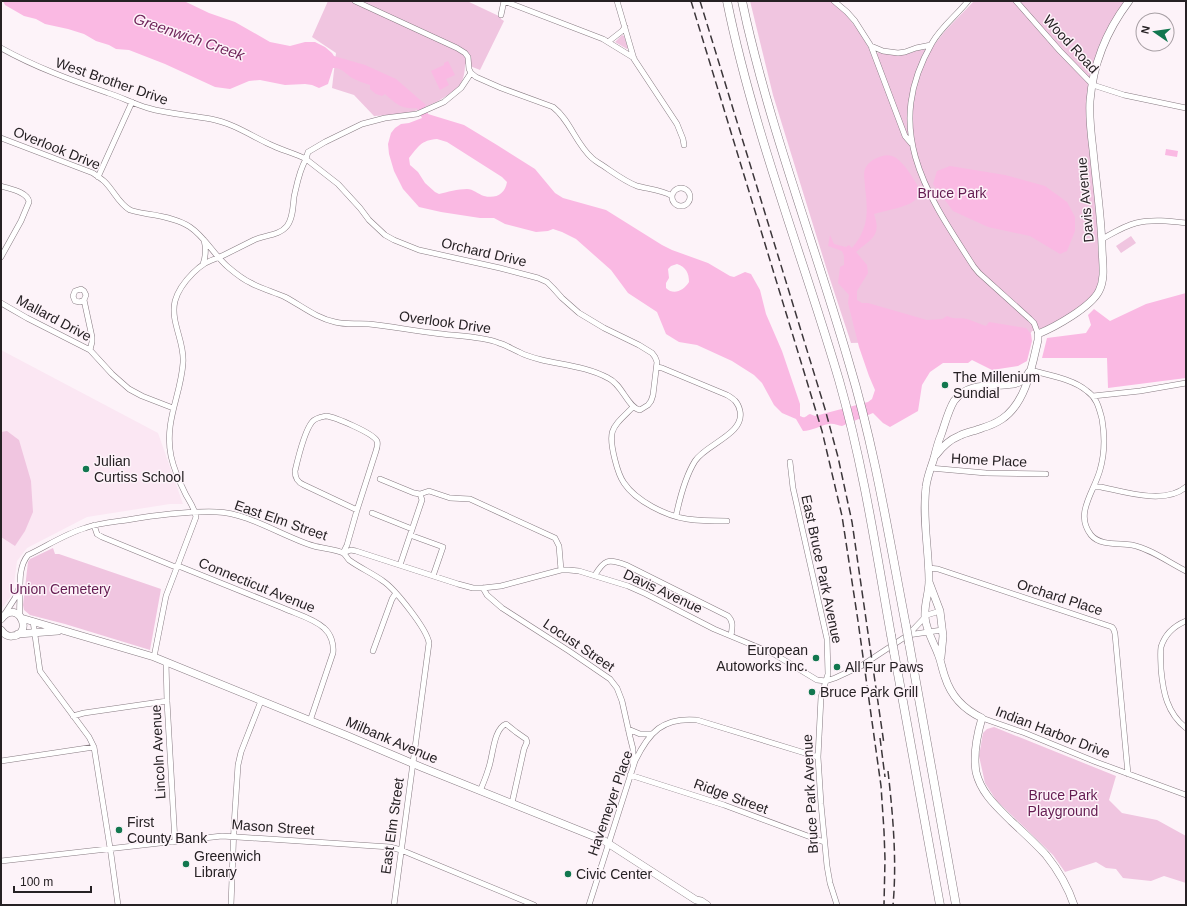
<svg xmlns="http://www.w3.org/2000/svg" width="1187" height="906" viewBox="0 0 1187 906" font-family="Arial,sans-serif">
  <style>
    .built { fill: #fbe7f3 }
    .green { fill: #f0c5e0 }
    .water { fill: #fab9e3; fill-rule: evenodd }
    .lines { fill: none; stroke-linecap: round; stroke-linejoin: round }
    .minor-casing { stroke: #877b82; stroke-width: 6 }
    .major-casing { stroke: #877b82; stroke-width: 8 }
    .highway-casing { stroke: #877b82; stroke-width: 9 }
    .minor { stroke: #fff; stroke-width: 5 }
    .major { stroke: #fff; stroke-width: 7 }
    .highway { stroke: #fff; stroke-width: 8 }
    .rail { stroke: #3c363a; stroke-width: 1.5; stroke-dasharray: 8 4; stroke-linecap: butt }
    .highway-bridge-casing { stroke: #877b82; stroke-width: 9; stroke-linecap: butt }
    .highway-bridge { stroke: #fff; stroke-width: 8 }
    .poi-dot { fill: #12774f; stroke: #fdf3f9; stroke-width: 1.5 }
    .labels { text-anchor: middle; stroke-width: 3; stroke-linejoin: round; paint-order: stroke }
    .street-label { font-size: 14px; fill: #262124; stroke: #fdf3f9 }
    .park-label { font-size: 14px; fill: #641b51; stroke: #fdf3f9 }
    .poi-label { font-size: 14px; fill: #262124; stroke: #fdf3f9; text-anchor: start }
    .water-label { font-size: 15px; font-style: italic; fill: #71275c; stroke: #fdf3f9 }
  </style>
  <rect width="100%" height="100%" fill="#fdf3f9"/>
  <path class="built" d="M1,350L158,433L183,504H170L87,517L27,548L17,561L13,592L11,596L1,609Z"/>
  <path class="green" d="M328,1H467L501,17V19L504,21L480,70L465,64C465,70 464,79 460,85C451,96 426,108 411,112C399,115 386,115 374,116L354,95L332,88L336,53L312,37Z
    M750,1H830C849,14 861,34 872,54L880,52L892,55H901L911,53L918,50L931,49L945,31L974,1H1126L1117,13L1089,91L1099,236V258L1100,267L1099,284L1094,294L1081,306L1049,326L1032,331L1028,338L851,343L826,267L773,95Z
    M622,35L624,36L628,48L627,49L615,42Z
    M1131,236L1136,243L1121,253L1116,246Z
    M7,431L19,440L31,481L33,512L25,531L15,546L1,537V432Z
    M53,548L55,554H59L161,589L150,650L65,624L30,615L24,610L23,605L28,562L30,559Z
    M994,727L1116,776L1109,800L1122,813L1157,820L1186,836V883L1164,876L1151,881L1123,878L1116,869L1106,868L1096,862L1065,872L1053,855L996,800L985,783L979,756L983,733L987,729Z"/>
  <path class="water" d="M3,1H184L209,13L235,22L270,42L290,46L305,42H315L325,47L332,53L334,56L365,65L396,79L426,105L425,106L428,114L464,125L497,145L535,169L555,193L563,198L606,210L662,245L672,250L708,263L730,276L734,277L745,272L751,274L760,290L766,314L782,351L800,404V416C806,419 805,416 810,414L815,416L868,402L872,399L875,390L869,376L859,347L848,303L849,295L838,283L840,267L844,265V256L842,251L828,246L830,235L834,244L846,247L849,245L852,248C869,228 868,212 865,187C865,181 863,174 865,169C867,164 872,160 877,158C881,156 887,154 892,156C902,159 914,179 919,188C918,193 918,197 915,200C908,207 884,211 874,214C882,236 871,239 856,252L867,265L868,273L857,291V300L862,303H868L927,320L942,319L947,316C955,320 960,317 967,319C974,321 979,324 986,326L989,322L1026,328L1031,334L1032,341L1027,361L1018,366L992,370L972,360L968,363H943L930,372L922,385L918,411L890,427L883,423L873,413L842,426C838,426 834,423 829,424C821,425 812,431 803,431L796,419L782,413L774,405L762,383L754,375L732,361L697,345L679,342L666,334L657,312L628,293L611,270L576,239L562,232L553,229L548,231L536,232L505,224L494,218H480L441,212L419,207L403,189L394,171L389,154L388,144L391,133L395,128L401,124L409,123L422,118L417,108C402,110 395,103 385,94L382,96L376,94L370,89V85C364,83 358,81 352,78C345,73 341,67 333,68L328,84L319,88L312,85L305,84L285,85L260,80L249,81L230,89L215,87L165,64L129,50L116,49L109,45L96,41L84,34L68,29L45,24L36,19L24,16L5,5ZM437,139L447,142L502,177L507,182C505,194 496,199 484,196C478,194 473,189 467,189C458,189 447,192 439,194L435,192L425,183L418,172L410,165L409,158C418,147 421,140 437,139ZM677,264C686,267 689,273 689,282C684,290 674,296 666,288V283L669,278L668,269L671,266Z
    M448,61L455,75L446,79L449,85L440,90L431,71L444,65V63Z
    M1166,149L1178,151L1177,157L1165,155Z
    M950,166L1005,175L1045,186L1067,202L1075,217V231L1067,251L1060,254L1030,236L988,227L953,211L933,184L937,171Z
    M1186,293V378L1108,388L1107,358H1042L1047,338L1086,333L1091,325L1088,315L1094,309L1110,321L1146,304Z"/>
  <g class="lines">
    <defs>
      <path id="minor" d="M355,1L457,48L465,53L468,57L469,69L471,73L476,77L501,88L553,107C570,120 576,144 592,158C595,161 599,163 602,165C614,173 624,181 637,186C648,189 662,190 672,196
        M617,1L634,59L677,124L683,139L684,145
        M834,1L847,12L855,21L871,46L905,136L911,143
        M968,1C957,15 941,27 932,43C882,130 926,193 974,267L979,273L1030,319L1034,323L1038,334
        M1016,1L1060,51L1093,85L1124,95L1186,108
        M501,15L504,1L603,39L634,58
        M608,42L622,31L625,27
        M871,46L883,51L898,53L905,52L916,48L931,45
        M1,48C35,67 71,80 108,93C121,97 134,104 148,108C168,114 189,115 211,119C232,123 250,135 269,144C281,150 294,153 306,159L308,152L325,142L362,124L385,118L417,114L444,102L461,88L471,73
        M1,138L93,173C97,176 102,179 105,182C114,191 119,204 130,210C136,212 142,213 148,214C162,216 178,219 190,227C205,237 214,255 228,267C235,273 242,279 251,283C262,289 274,292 285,297C302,306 316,318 335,322C346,325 358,323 369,324C391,326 413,331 434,333C453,336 482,336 499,343C506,345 512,349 519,352C526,356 534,358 542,360C564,365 588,367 608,378C622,384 628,408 640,410L648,405L651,401L653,395L657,362L655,357L652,353L639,345L604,328L579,313L562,298L553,288L547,282L538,278L500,268L419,250L394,240L385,235L369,220L360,208L338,184L306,159C299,171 297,184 294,197C293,206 293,218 287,226C279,236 264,235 254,240C244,245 234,250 224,255C209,262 205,261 193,273C185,281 178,290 175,301C170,322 185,342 183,363C181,395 164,421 171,456C174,470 180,483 186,495C190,502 195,509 196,517L166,596L154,657
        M98,177L132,102
        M1,186C10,189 28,192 29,202L21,221L1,257
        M672 197a9 9 0 1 1 18 0a9 9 0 1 1-18 0Z
        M1102,239C1113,233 1124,226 1136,223C1152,219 1170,221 1186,223
        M203,264C206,256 206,248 204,240
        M84,300L80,302L75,301L73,296L75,291L81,289L84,291L86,295L84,300L92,337V342L90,350
        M1,303L27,318L90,350L112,374L129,389L142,396L173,408
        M657,367L662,368L727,395C734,399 738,402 740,411C745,434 706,444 695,461C685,477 680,497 676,516
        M1030,370C1048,375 1073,379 1087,391C1097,398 1099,408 1102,419C1105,437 1105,453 1100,470C1094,492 1074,514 1091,535C1100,546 1119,543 1132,545C1151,549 1168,562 1186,571
        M1093,396L1140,391L1186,383
        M633,407C612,428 607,429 615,460C617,468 619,476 624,483C636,501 666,516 687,519C700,521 714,521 727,521
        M326,416C335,417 373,433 377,441C378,444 377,448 376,451L357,510L304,485C297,482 295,478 295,471C298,458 304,432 312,422C315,418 321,417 326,416Z
        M790,462L793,488L827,639L828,674L821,697L818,757L821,804L827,866L830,883L837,905
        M930,468L986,473L1046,474
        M380,479L414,493L420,494L429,491L450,498L470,499L555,538L559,546L561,570
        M1094,487H1101C1125,492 1165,505 1186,487
        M372,513L412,529
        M94,525L97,534L102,537L173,566L181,567C215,581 249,594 283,608C296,614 313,618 324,628C331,634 334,644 333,653L310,721
        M410,535L443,547L433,576
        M343,553L351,550L356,551L458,584L473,588H483L501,586L561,570H569L579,571L628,586L646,594L714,629L774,654L817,680L826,681L835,678L861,666L908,635L927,615L940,611
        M343,553L347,545L357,510
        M400,565L422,500L420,494
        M928,568L938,569L1112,627L1114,630L1115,634L1128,774
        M595,575C604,560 608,558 626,565L728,616C734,622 732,628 731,636
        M483,588L487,595L502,608L569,651L610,679L617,688L622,701L630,737L633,749V763
        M4,615L15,598L19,588
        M20,617C19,609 20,602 20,595C20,581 19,566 28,555C47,546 65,534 85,528C99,523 113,522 127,520C157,515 187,511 217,512C249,513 283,537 314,546C321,548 339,550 343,553C346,555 347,558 349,560C360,568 372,573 383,581C395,589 427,629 429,643L394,905
        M33,621L40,671L89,737L94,747L111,854L118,905
        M1186,621C1174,626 1165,634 1161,647C1160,654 1161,662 1161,669C1163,692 1167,713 1186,728
        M908,635L942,630
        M373,651L392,599L396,593
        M166,662L167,701L175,842
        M73,716L84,713L167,701
        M982,718L1025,733L1096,762L1186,795
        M628,729L640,734H651
        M1,761L94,747
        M630,775L724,805L824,842
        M480,791C483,784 486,777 488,770C493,758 493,729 506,724L516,732L526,739L527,742L524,749L512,803
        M1,861L222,836L390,847L401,850L534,905
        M231,905L234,826L238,765L241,752L261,701
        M589,905L635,761C649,732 663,717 697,720L818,757"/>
      <path id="major" d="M1029,372C1027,375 1025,379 1021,381C1016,385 1010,384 1004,385C986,386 966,384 954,401C948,411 945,424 941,435C938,442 936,450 934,458C931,468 927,477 926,487C922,518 929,550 929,581C929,593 924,605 925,617C926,630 933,641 938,654C941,661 942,669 945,677C951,696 965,710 982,718C977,735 973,754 976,772C981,793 996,806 1011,821C1023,832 1035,843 1046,855C1058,870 1068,887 1074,905
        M936,455C942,447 949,440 959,436C967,432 975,431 982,428C989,426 996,423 1002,419C1026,403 1032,366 1038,340V334C1055,327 1091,307 1099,291C1106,277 1102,261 1102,246C1101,214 1096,182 1093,150C1091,134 1089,117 1090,101C1093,64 1107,30 1129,1
        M929,582L940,611L943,636L941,657
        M21,618L154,657L348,736L421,767L603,840L696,900L701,901L707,905
        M1,619C18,597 35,635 12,636C7,637 4,634 1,630
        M18,634L58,631"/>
      <path id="highway" d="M727,1C753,130 802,254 839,380C863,464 876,550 891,635
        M742,1C768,124 814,242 849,363C875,449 889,538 906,626
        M909,643L956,905
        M894,652L940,905"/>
    </defs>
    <use href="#minor" class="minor-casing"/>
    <use href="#major" class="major-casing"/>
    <use href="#highway" class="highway-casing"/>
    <use href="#minor" class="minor"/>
    <use href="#major" class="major"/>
    <use href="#highway" class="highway"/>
    <path class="rail" d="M691,1L822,431L842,516L858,621L881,786L884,831L885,859L884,905
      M700,1L825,409L838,457L852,522L884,744
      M880,738L885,777
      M888,771C893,816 897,861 893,905"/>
    <defs>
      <path id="highway-bridge" d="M906,626L909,643
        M891,635L894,652"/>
    </defs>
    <use href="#highway-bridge" class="highway-bridge-casing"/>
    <use href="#highway-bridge" class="highway-bridge"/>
  </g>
  <g class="poi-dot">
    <circle cx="945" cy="385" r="4"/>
    <circle cx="86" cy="469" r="4"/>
    <circle cx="816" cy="658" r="4"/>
    <circle cx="837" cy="667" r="4"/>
    <circle cx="812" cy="692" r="4"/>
    <circle cx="119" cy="830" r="4"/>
    <circle cx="186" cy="864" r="4"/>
    <circle cx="568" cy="874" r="4"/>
  </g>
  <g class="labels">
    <g class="street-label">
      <text transform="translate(1071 44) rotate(47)" y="5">Wood Road</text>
      <text transform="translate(112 81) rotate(19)" y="5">West Brother Drive</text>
      <text transform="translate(57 148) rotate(22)" y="5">Overlook Drive</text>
      <text transform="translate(1085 200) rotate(-95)" y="5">Davis Avenue</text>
      <text transform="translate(484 252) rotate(13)" y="5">Orchard Drive</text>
      <text transform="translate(54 318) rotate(28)" y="5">Mallard Drive</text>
      <text transform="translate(445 322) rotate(8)" y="5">Overlook Drive</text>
      <text transform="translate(989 460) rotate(3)" y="5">Home Place</text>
      <text transform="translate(281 520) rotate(19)" y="5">East Elm Street</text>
      <text transform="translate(822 569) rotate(78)" y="5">East Bruce Park Avenue</text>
      <text transform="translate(257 585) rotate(22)" y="5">Connecticut Avenue</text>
      <text transform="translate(663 591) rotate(25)" y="5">Davis Avenue</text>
      <text transform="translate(1060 597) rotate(18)" y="5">Orchard Place</text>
      <text transform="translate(579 645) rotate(34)" y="5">Locust Street</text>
      <text transform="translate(1053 732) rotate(21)" y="5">Indian Harbor Drive</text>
      <text transform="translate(392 740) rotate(23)" y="5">Milbank Avenue</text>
      <text transform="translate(158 752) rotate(-93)" y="5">Lincoln Avenue</text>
      <text transform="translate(810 794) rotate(-93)" y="5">Bruce Park Avenue</text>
      <text transform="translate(731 796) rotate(20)" y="5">Ridge Street</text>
      <text transform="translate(610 803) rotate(-71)" y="5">Havemeyer Place</text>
      <text transform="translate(392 826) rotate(-82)" y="5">East Elm Street</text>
      <text transform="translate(273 827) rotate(4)" y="5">Mason Street</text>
    </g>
    <g class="park-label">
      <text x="952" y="198">Bruce Park</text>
      <text x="60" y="594">Union Cemetery</text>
      <text x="1063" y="800">Bruce Park<tspan x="1063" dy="16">Playground</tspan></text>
    </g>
    <g class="poi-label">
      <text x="953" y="382">The Millenium<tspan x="953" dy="16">Sundial</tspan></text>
      <text x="94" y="466">Julian<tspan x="94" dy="16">Curtiss School</tspan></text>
      <text x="808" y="655" text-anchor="end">European<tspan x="808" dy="16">Autoworks Inc.</tspan></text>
      <text x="845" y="672">All Fur Paws</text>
      <text x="820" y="697">Bruce Park Grill</text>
      <text x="127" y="827">First<tspan x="127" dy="16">County Bank</tspan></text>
      <text x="194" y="861">Greenwich<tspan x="194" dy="16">Library</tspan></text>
      <text x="576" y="879">Civic Center</text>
    </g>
    <g class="water-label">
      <text transform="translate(189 37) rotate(19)" y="5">Greenwich Creek</text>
    </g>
  </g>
  <rect width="1187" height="906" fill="none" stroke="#262124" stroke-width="4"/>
  <g transform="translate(1155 32) rotate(283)"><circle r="19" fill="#fdf3f9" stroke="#a79fa4"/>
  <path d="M0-3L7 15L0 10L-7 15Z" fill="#12774f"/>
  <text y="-6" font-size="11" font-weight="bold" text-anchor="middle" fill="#262124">N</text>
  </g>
  <path d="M14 886v6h77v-6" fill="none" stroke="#262124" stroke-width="2"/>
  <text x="20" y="886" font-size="12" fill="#262124" stroke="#fdf3f9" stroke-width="3" paint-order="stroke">100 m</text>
</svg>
